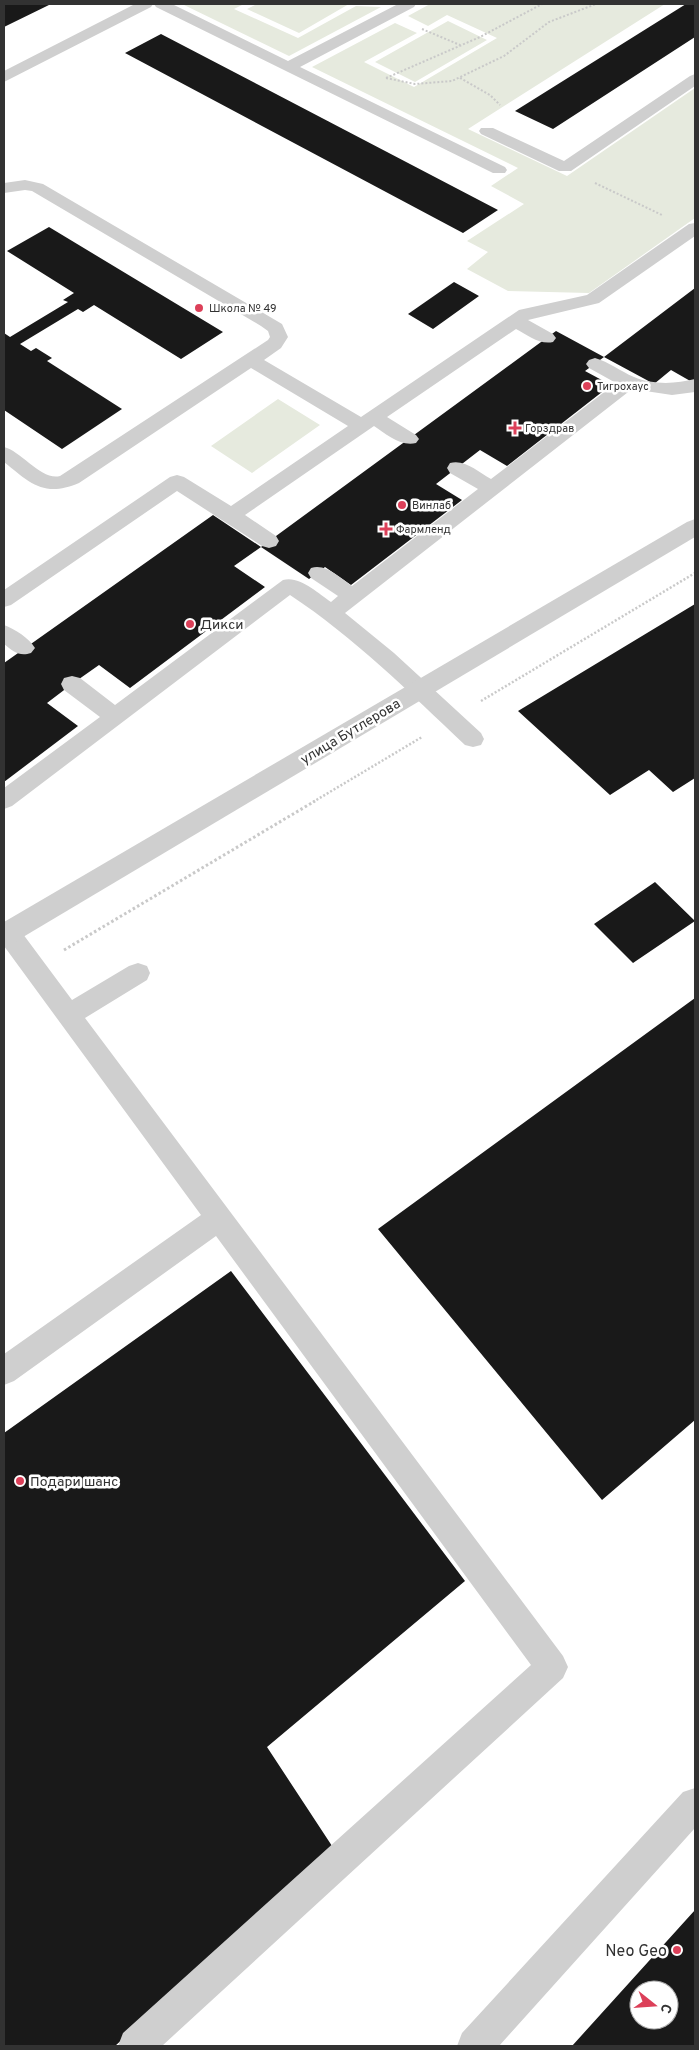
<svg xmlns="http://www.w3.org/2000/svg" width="699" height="2050" viewBox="0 0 699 2050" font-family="Overpass,sans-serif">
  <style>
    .green { fill: #e6eade }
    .building { fill: #191919; fill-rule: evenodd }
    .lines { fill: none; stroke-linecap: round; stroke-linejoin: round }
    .path-far2 { stroke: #c9c9c9; stroke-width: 2; stroke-dasharray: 2 2; stroke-linecap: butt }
    .path-far1 { stroke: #c9c9c9; stroke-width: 2.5; stroke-dasharray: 2 2; stroke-linecap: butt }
    .path { stroke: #c9c9c9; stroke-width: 3; stroke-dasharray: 2.5 2.5; stroke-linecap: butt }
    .service { fill: #cfcfcf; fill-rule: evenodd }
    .tertiary { fill: #cfcfcf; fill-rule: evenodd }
    .poi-dot { fill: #dc4059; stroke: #fff; stroke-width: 2 }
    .labels { text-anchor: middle; stroke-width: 5; stroke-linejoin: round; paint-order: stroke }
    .far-poi-label { font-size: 11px; fill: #323232; stroke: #fff; text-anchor: start }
    .poi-label { font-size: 14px; fill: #323232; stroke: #fff; text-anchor: start }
    .street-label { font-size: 14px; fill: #323232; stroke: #fff }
    .near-poi-label { font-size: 16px; fill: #323232; stroke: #fff; text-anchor: end }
  </style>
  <rect width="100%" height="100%" fill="#fff"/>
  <path class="green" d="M182,4H244L234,9L298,38L356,6L381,7L289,56Z
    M257,4H349L299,33L247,9Z
    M430,4H665L468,129L567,176L695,88V218L589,293L508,291L467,269L488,252L467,241L524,204L491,186L518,168L312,67L395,23L417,33L364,62L414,87L497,38L447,15L428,26L408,16Z
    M448,21L487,40L415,82L375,62Z
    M278,399L320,425L252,473L211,446Z"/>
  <path class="building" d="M4,4H51L4,27Z
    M686,4H695V37L553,129L515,111Z
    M161,34L498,210L463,233L125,53Z
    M49,227L223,332L181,359L94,305L83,312L78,309L20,344L31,351L36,348L52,358L47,361L122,409L62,449L4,410V333L10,337L68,302L63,300L74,293L7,251Z
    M454,282L479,296L433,329L408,314Z
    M695,288V379L692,382L671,370L654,384L604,357Z
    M556,331L604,357L585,371L611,385L507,466L480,450L436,484L462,500L351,585L325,567L309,579L261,547Z
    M213,515L261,547L234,566L265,587L130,688L99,665L72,684L47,703L78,726L4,782V663Z
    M695,604V778L673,792L649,770L610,795L518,711Z
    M655,882L695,921L633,963L594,924Z
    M695,998V1420L602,1500L378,1229Z
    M231,1271L465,1581L267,1747L334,1849L115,2046H4V1433Z
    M695,1910V2046H572ZM639,1990H669V2020H639Z"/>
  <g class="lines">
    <path class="path-far2" d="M422,29L460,45
      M386,78L415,84L452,81L504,56L549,22L596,4
      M386,78L480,37L542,4
      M460,78L490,95L500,105
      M595,183L662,215"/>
    <path class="path-far1" d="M481,701L695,573
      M313,802L422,737"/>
    <path class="path" d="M64,950L315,801"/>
    <path class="service" d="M135,4H153L151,7L4,82V71Z
      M154,4H172L288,61L398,4H416L414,7L300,67L505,167L507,170L505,173H493L156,7Z
      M695,74V86L571,171H559L481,134L479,131L481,128H493L564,161L690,76Z
      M25,180L43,184L282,324L288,337L281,348L264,360L361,417L519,310L587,295L689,224L695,223V236L599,303L528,320L553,334L556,338L553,342C540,345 527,335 516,329L387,417L416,435L419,439L416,443C401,447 386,434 374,426L245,515L276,536L279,541L276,546L269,548L262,546L177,491L11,605L4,607V590L170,477L177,475L184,477L231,506L348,426L251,368L79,483C44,498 30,483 4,462V447C21,451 42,481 60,476L268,340L270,337L268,331L261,326L32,191L25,190L4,193V183Z
      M595,358C609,362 620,371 634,377C653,385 676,384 695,379V392L672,395L632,389L345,613L394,653L481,733L484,739L481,745L473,747L465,745C409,692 355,638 290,595L12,806L4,809V788L100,717L64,690L61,684L64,678L72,676L80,678L115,705L283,580C299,575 318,593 331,602L338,596L311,578L308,573L311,568C326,563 340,578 352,586L478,489L450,473L447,468L450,463C465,459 478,472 491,479L616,383L589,368L586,364L589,360Z
      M4,625C15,629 29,638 35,648L31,653C19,657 13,651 4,644Z
      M8,923L17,926L72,1000L129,966L138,963L147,966L150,973L147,980L85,1018L563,1656L568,1667L563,1678L162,2046H118L123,2033L531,1665L216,1236L14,1381L4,1385V1354L201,1215L4,946V924Z
      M695,1788V1828L499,2046H457L462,2033L683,1792Z"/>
    <path class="tertiary" d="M695,519V537L13,943L4,946V922L687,522Z"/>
  </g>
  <g class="poi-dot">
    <circle cx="199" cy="308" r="5"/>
    <circle cx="587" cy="386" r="5"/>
    <path d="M512.5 420.5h5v5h5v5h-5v5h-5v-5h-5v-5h5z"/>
    <circle cx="402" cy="505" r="5"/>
    <path d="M383.5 521.5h5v5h5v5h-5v5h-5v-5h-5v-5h5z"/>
    <circle cx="190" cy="624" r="5"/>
    <circle cx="20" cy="1481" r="5"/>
    <circle cx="677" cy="1950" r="5"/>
  </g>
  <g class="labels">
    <g class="far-poi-label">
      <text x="209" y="312">Школа № 49</text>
      <text x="597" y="390">Тигрохаус</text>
      <text x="525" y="432">Горздрав</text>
      <text x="412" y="509">Винлаб</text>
      <text x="396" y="533">Фармленд</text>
    </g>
    <g class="poi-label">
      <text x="200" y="629">Дикси</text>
      <text x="30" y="1486">Подари шанс</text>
    </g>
    <g class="street-label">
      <text transform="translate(350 731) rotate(-31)" y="5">улица Бутлерова</text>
    </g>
    <g class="near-poi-label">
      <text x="667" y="1956">Neo Geo</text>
    </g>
  </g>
  <rect width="699" height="2050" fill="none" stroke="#323232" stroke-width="10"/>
  <g transform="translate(654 2005) rotate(107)"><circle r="24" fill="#ffffff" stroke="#adadad"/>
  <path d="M0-4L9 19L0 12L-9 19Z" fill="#dc4059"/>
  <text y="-8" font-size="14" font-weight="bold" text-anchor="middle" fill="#323232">С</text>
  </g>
</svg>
